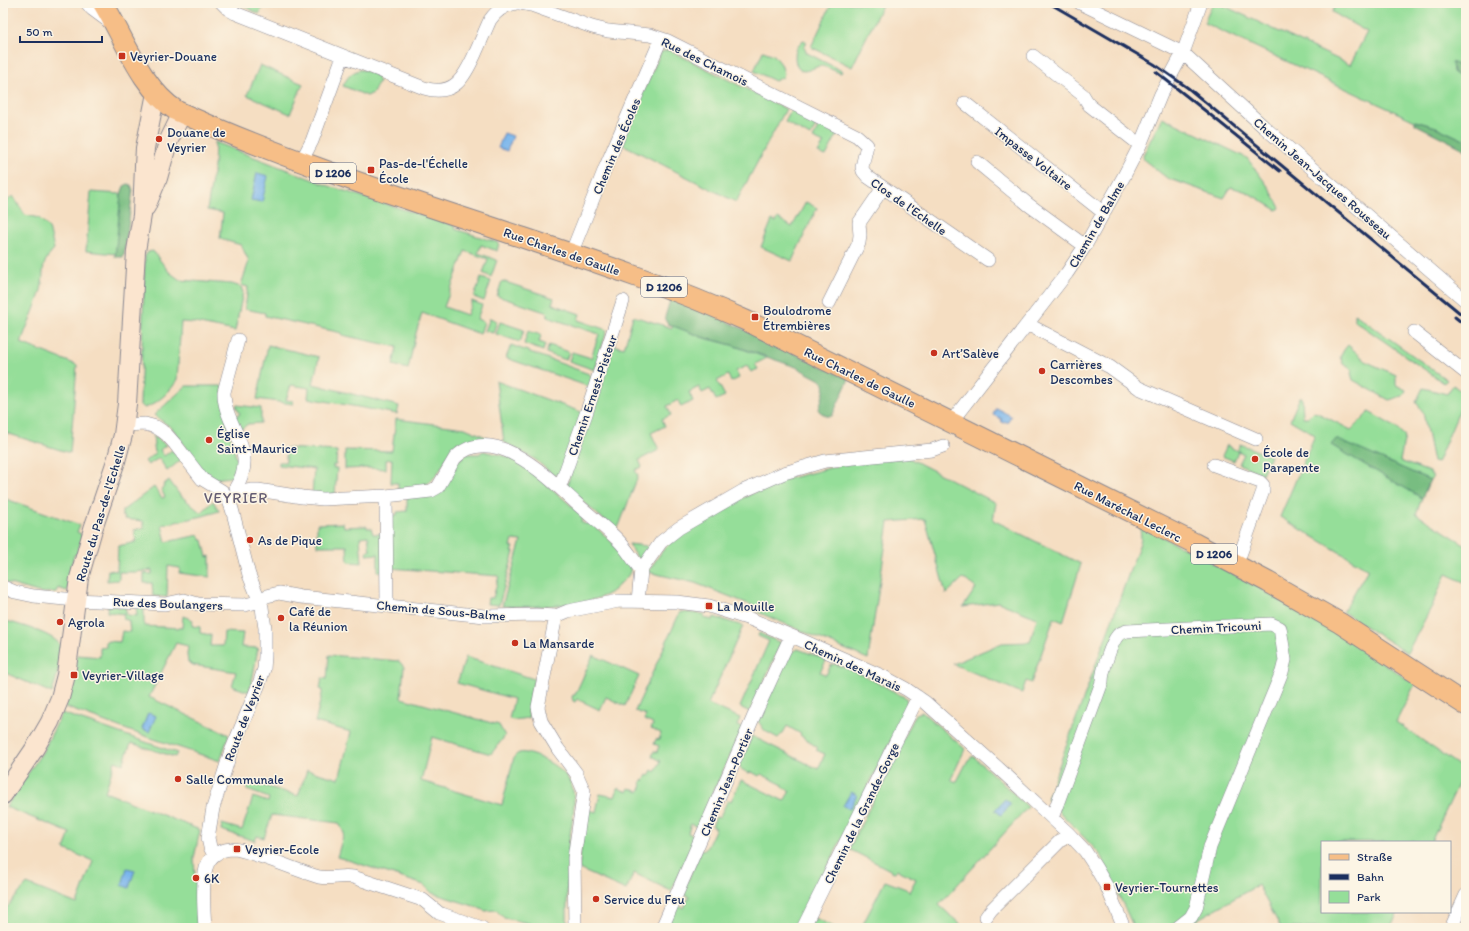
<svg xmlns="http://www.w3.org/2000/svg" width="1469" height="931" viewBox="0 0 1469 931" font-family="Itim,sans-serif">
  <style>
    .green { fill: #95de99; stroke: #58867c }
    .forest { fill: #78bd81; stroke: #4a7670 }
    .water { fill: #7ab6ec; stroke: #4a72a5 }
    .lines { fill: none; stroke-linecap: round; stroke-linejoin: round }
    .street-casing { stroke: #888690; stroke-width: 14 }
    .secondary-casing { stroke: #888690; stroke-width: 20 }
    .primary-casing { stroke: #888690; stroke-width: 22 }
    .street { stroke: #fff; stroke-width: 13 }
    .secondary { stroke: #fbe5cf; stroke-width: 18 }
    .primary { stroke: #f6be87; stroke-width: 20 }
    .rail { stroke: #1b2f5e; stroke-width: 3 }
    .poi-dot { fill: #c8321e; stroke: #fcf5e5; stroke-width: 1.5 }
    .labels { text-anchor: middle; stroke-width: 3; stroke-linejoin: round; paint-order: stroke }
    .shield { fill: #fcf5e5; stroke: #5e6a86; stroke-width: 1 }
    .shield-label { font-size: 12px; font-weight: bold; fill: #1b2f5e }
    .poi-label { font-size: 13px; fill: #1b2f5e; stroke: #fcf5e5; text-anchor: start }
    .street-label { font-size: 13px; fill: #1b2f5e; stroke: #fcf5e5 }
    .quarter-label { font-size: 15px; letter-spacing: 1px; fill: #645d73; stroke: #fcf5e5 }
  </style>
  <rect width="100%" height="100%" fill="#fcf5e5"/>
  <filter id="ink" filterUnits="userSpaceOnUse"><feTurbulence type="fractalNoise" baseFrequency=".025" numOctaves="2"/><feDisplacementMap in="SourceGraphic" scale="8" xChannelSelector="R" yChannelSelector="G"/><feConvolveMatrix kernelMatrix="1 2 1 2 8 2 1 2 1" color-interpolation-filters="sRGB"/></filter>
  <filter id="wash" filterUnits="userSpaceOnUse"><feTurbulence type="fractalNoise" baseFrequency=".012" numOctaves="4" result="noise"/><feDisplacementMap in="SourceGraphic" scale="16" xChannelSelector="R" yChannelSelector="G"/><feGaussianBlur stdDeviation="0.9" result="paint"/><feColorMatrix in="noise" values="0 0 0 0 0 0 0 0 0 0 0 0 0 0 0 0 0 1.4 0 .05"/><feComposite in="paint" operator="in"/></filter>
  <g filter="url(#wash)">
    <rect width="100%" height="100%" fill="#f5dec2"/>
    <path class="green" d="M238,3H256L263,6L259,14Z
      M832,3H883L852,67L811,47Z
      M1213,3H1218L1350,65L1367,32L1332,12L1337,3H1466V70L1452,62L1453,72L1466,81V141L1436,127L1415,121L1204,23Z
      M803,40L806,41L804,47L807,53L842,71L841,73C834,71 826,66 820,66C814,67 809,71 804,71C795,71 794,57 796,50C798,46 801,43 803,40Z
      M669,50L786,109L736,202L620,143L661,52Z
      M763,51L774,55L781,64L784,73L783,77L775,81L754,71Z
      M260,65L303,84L290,114L247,95Z
      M359,70H364L378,76L377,79L379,81L373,93L367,96L343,86C347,78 350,73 359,70Z
      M792,109L818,123L810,136L785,122Z
      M1162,117L1247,158L1270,189L1280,208L1277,210L1247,192L1231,187L1224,198L1167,178L1144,160L1143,155Z
      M820,124L838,133L826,156L818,153L824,143L813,138Z
      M215,142L329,186L456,226L455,229L499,243L497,251L481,245L478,253L497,260L491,277L483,273L488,259L465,251L444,307L467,315L472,301L482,305L477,319L484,322L480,334L422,313L416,333L408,369L393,365L397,347L342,335V333L265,316V313L245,309L248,287L241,285L249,261L241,245L220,239L223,213L207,210L214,167Z
      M91,192L121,194L116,254L86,251Z
      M13,196L25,215L39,218L49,228L54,249C39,265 45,272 41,290C37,305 26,327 21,343L77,365L70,453L3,432V203Z
      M806,202L817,208L792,261L761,247L772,220L776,222L778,218L792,227Z
      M153,251L169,272L180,280L232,284L241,287L243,292L235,331L195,323L181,322L177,379C174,389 155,405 145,408L140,405L145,256L148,252Z
      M481,278L491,281L484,301L474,297Z
      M502,281L554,298L552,304L580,314L578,320L607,330L595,370L569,361L572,352L591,358L599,334L547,317L548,313L497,296Z
      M1355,314L1447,380L1444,383L1355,321Z
      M633,316L672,328L673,325L701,337L732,345L767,358L755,364L758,369L751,372L747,366L736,371L739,378L731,382L728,375L717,381L725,396L716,400L710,389L702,393L699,387L689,392L693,401L681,407L678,400L667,406L671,415L662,419L665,426L651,433L659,450L639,460L642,467L635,470L638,476L619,526L613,528L567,487L575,457L613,345L624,348Z
      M490,318L497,321L493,333L485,331Z
      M500,322L524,330L520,342L496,334Z
      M528,331L541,335L539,342L545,344L543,351L524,344Z
      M268,345L319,357L313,384L399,406L397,414L308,398L309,388L291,385L286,400L293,401V404L257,399Z
      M511,345L589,374L592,377L590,387L506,358Z
      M549,345L569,352L566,360L546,353Z
      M1348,345L1367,362L1396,375V385L1406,390L1403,396L1389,400L1353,380L1351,373L1353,370L1343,364L1340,357L1344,350Z
      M496,381L584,413L560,475H553L536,460L504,442Z
      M1453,385L1466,395L1437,463L1433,462L1423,412L1416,402L1423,388L1447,394Z
      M186,386H222L227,424L238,465L232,477L212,479L205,474L173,429L154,415Z
      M1300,397H1302L1303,417H1308L1313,412L1318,413L1351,430L1369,412L1395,427L1405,436L1400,461L1429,472L1433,477L1430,480L1336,440L1332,445L1422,498L1416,514L1466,545V583L1446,574L1432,606L1407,653L1343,612L1368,569L1280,517L1315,435L1290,420Z
      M237,405L261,408V423L248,424L241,429L234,417L240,414L236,406Z
      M396,419L465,428L488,438V442L457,443L453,449H451C443,463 437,482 420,487C413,489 405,489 398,490V483H391L392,459L386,460V469L368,468L345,469V450L392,451Z
      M153,436L158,439L166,445L160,450L164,456L172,450L181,460L167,471L159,458L148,465L145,461L155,454Z
      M1240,444L1270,456L1262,474L1239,464L1244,454L1238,451L1234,461L1222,456L1227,445L1237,451Z
      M286,448L337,451L336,465H333V468H337L335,494L312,495L314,469L279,465V462H286Z
      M483,451L518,459L583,516L581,522L585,524L591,523C603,534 625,552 630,567C632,573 626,578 622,582C617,587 613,591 608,594C584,607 529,607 502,606L521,541L513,540L511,547H514L512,552H514L499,605L487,604L488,598H493L499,576L389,568L387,516L397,515V512L407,511V497L438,493L456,462L467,454H479Z
      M907,457L996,503L993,520L1081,564L1063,622L1054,618L1031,683L1026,681L1022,693L953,664L1002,643L1030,642L1037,618L998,602L963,607L976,588L963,578L946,594L925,519L889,522L868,659L753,610L754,606L695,583L648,572C654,564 659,554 666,547C688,523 728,506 757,491L761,492L766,487L787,479L849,463Z
      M169,480L179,494L201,513L213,501L219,511L203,516L162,525L166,542L199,535L201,540H203L207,557L210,556V577L179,573L180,568L168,566L167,597L153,596L152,583H144V573L152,574V570L136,572H119V580L107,581L108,570L117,571L118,546L136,542L134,530L144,528L143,521L124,519L125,517L122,516V511L154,487L162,498L165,497L161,489L164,487L163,485Z
      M3,498L80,525L77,532L81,534L82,537L77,554L74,555L71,567L74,568L67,591L58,588L56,592L41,593L3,582Z
      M343,523L344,527L367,526V528H371L373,534H383V572H378V554L367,555V551H370L368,536L360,537L362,563L348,562L347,546H317V524Z
      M1140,525L1259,588L1340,635L1415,684L1396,722L1465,770L1431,842H1322V912H1398L1390,928H1281L1258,885L1198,919L1195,928H1134L1100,854L1047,799L1141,540Z
      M629,544L646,546L649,548L643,557L638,559Z
      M108,605L125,607L127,615L137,616L136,606L144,607V626L182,628L183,616L193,620L192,626L200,627V633L211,635L210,646H223L224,632L243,633L241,647L258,648L253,676L249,692L232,686L236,672L193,665L188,662L187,655L188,646L176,643L149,697L229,735L220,761L133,732L65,707L77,655L100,657V648L106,647V641L120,642L122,631L130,632L129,622L128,620L123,619L124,614L107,612Z
      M680,612L704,614V618L713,620L714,617L743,626L708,704L740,718L737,726L743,728L710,799L709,808L699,828L691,824L688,833L696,837L671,891L634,873L626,890L579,869L583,830L587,809L596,812L600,794L615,797L618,788L627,792L629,788L639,792L642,785L640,784L642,780L644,781L647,775L649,776L652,770L655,772L661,761L652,756L654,751L657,752L659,746L654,744L656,739L659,740L661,733L651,729L653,724L644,720L646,715L635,711Z
      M3,620C16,624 57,634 61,647C63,657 55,682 52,693L3,672Z
      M759,633L781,643L750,712L740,707L769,641L758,636Z
      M798,649L825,659L826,661L820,672L826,675L831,665L835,664L865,676L906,698L908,707L797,928H666L677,905L684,908L689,897L682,894L701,850L706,849L716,828L712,826L716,817L719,818L728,800L731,801L741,780L784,801L790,791L782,787L783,785L761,774L759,776L752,772L748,773L741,769L739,764L752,736L818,769L825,754L816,750L818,748L800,735L801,734L787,726L783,733L778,738L765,731L758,721L788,654Z
      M329,655L399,661L404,667L401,698L499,725L505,736L491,754L432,737L421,781L502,805L514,757C520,749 528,754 536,756C550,762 567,771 572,787C578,802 569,834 568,851C567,877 567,902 567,928H539L528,923L504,918L496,910L485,911L477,907L432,893L424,885L351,861L337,857L344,833L339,823L272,815L264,838L257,836L255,841L221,830L222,824L242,830L253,797L268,802L269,798L247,790L249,781L298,796L307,770L339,779L351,732L315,722L323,690L320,689L322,678L327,679Z
      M593,655L639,676L625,706L606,697L600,710L577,699L575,702L573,701L572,697L573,695H575Z
      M466,657L534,679C531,692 526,705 529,718L513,720L509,719L514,699L457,683Z
      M922,712L965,749L951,779L956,783L968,760L973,756L1028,807L939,905L961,925L958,928H861L885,881L906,889L909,892L916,879L898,870L894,872L849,849L916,714Z
      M62,713L177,753L175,757L131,743L123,764L115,761L105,792L200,830L194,858L198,928H137L125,923L123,928H3V912L27,884L77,904L93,861L64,849L70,833L6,807L43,751Z
      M815,918L836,928H809Z"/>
    <path class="forest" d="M1452,62L1466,70V81L1453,72Z
      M1415,121L1436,127L1466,141V150L1415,124Z
      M128,184L131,185L133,190L124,255L123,257H115L121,194L124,186Z
      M671,297L686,302L849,379L832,416H826L819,411C819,402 829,387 822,381L796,367L732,345L702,337L668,324L665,317Z
      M1336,439L1430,480L1422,498L1331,445Z"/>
    <path class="water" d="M504,133L513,136L507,151L498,148Z
      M257,173L268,176L262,202L251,200Z
      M996,408L1011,416L1008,422L1003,423L1001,421L1002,419L993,415Z
      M148,713L156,716L149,732L142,729Z
      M851,792L857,795L850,809L843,806Z
      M1005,799L1011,804L1001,815L995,810Z
      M127,868L135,870L129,888L122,885Z"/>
  </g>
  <g filter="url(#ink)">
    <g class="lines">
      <defs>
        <path id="street" d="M87,3L92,9L111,23
          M222,3L228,9L235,13L424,88C454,97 464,78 475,54C480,43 485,31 490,20C497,10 505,5 516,3
          M520,3L531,5L592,27L608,31L650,35L668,41L857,136L867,145L862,167L863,171L868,177L988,260
          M1080,3L1183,53L1264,127L1466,301
          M1033,56L1083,95L1089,105L1140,145
          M965,103L1104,213
          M301,162L312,141L343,56
          M977,162L1029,205L1085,246
          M571,254L606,166L661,39
          M829,303L859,243L860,235L859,223L883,188
          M1027,324L1110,367L1139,388L1256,439
          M1414,332L1466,373
          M951,422L1067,273L1085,246L1124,176L1140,145L1161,94L1183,53L1201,3
          M124,425L145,424L156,427L162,431L167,435L175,444L202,479L222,491L227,496L232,509L249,575L262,607L263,615L265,628V656L264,669L259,684L230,754L213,808L208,838L210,847L214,855
          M1214,465L1260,482L1263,485V491L1236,566
          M558,486L562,481L586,414L623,301
          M236,487C260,450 223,426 224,392L238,340
          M241,492L251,490H258L302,497L323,499L386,496L431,491L438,487L455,458C492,421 548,477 575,502C589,515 605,527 618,540C627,549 633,560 641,570
          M386,496L387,606
          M3,587L15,592L34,596L75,600L165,604L184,600L198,604L245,605L253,603L267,596L279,593L301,597L485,616L536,615L556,616L568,611L619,601L677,602L709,606L750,619L801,640L884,677L906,689L925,702L1007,776L1068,833L1085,851L1096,868L1107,887L1124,928
          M638,601L641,570L661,542L679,528L743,491L784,473L825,461L932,450L943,446
          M556,616L538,707L541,721L558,749L576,773L584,791L574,858L575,928
          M1052,818L1102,682C1102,671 1111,643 1118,635C1120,633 1124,632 1127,631L1271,624L1280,628L1285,660L1282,672L1210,847L1196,908L1191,917L1177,928
          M986,917L991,910L1068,833
          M205,928C204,910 202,890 205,873C207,858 217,850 232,849C240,849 248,852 256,855C277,861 298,871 319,877C331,879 342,875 353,877L423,900L439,913L482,928
          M662,928L753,718L791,636
          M803,928L918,697
          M1451,928L1466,895"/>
        <path id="secondary" d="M146,207L158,178L168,142L182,113
          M3,795L35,748L50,722L60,698L66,675L79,578L93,529L116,461L123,435L127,404L136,251L142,215L144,166L145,148L156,93"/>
        <path id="primary" d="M103,3C124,38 142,89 177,111C290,162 407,199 524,238C599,263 674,288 747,321L1194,543L1268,582L1340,623L1466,705"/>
      </defs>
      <use href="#street" class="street-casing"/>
      <use href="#secondary" class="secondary-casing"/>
      <use href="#primary" class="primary-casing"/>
      <use href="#street" class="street"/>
      <use href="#secondary" class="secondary"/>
      <use href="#primary" class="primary"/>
      <path class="rail" d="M1049,3L1154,64L1188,88L1466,318
        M1156,72L1208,113L1280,171
        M1455,317L1466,326"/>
    </g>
  </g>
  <g class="poi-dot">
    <rect x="118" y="52" width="8" height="8" rx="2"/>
    <circle cx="159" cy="139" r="4"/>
    <rect x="367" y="166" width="8" height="8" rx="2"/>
    <rect x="751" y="313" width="8" height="8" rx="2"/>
    <circle cx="934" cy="353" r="4"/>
    <circle cx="1042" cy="371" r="4"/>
    <circle cx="209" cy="440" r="4"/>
    <circle cx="1255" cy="459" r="4"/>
    <circle cx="250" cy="540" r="4"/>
    <rect x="705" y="602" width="8" height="8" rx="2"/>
    <circle cx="281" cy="618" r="4"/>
    <circle cx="60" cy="622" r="4"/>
    <circle cx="515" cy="643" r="4"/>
    <rect x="70" y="671" width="8" height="8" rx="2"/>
    <circle cx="178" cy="779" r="4"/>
    <rect x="233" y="845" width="8" height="8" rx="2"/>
    <circle cx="196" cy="878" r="4"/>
    <rect x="1103" y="883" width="8" height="8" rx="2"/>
    <circle cx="596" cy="899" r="4"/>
  </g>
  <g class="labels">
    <g class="shield">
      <rect x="310" y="163" width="46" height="20" rx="3"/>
      <rect x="641" y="277" width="46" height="20" rx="3"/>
      <rect x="1191" y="544" width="46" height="20" rx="3"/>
    </g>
    <g class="shield-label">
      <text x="333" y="177">D 1206</text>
      <text x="664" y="291">D 1206</text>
      <text x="1214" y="558">D 1206</text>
    </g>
    <g class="poi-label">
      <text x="130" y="61">Veyrier-Douane</text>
      <text x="167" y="137">Douane de<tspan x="167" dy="15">Veyrier</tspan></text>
      <text x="379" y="168">Pas-de-l'Échelle<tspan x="379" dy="15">École</tspan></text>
      <text x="763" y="315">Boulodrome<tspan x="763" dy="15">Étrembières</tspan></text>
      <text x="942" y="358">Art’Salève</text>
      <text x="1050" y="369">Carrières<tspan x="1050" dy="15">Descombes</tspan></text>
      <text x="217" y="438">Église<tspan x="217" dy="15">Saint-Maurice</tspan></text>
      <text x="1263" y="457">École de<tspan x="1263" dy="15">Parapente</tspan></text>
      <text x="258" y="545">As de Pique</text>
      <text x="717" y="611">La Mouille</text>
      <text x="289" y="616">Café de<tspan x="289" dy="15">la Réunion</tspan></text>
      <text x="68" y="627">Agrola</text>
      <text x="523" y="648">La Mansarde</text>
      <text x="82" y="680">Veyrier-Village</text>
      <text x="186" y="784">Salle Communale</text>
      <text x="245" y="854">Veyrier-Ecole</text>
      <text x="204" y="883">6K</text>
      <text x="1115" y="892">Veyrier-Tournettes</text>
      <text x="604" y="904">Service du Feu</text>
    </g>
    <g class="street-label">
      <text transform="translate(705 61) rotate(26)" y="5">Rue des Chamois</text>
      <text transform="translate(616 146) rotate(-67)" y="5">Chemin des Écoles</text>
      <text transform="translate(1034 158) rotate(38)" y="5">Impasse Voltaire</text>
      <text transform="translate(1323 178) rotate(41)" y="5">Chemin Jean-Jacques Rousseau</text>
      <text transform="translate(909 206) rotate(35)" y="5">Clos de l'Echelle</text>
      <text transform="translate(1096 224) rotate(-60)" y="5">Chemin de Balme</text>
      <text transform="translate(562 251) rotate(19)" y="5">Rue Charles de Gaulle</text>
      <text transform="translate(860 377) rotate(26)" y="5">Rue Charles de Gaulle</text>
      <text transform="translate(592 395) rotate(-71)" y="5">Chemin Ernest-Pisteur</text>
      <text transform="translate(1128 511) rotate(27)" y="5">Rue Maréchal Leclerc</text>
      <text transform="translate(100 513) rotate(-73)" y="5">Route du Pas-de-l'Echelle</text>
      <text transform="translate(168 603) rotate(2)" y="5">Rue des Boulangers</text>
      <text transform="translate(441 610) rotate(5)" y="5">Chemin de Sous-Balme</text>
      <text transform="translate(1216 627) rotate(-3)" y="5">Chemin Tricouni</text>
      <text transform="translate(853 665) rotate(25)" y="5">Chemin des Marais</text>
      <text transform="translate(244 718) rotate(-69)" y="5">Route de Veyrier</text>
      <text transform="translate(726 782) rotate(-67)" y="5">Chemin Jean-Portier</text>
      <text transform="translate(861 813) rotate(-64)" y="5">Chemin de la Grande-Gorge</text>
    </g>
    <g class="quarter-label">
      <text x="236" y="503">VEYRIER</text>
    </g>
  </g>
  <rect width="1469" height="931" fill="none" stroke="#fcf5e5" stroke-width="16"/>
  <rect x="1321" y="841" width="130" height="72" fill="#fcf5e5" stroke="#a2a6af"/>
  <rect x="1329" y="854" width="20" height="6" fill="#f6be87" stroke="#a2a6af"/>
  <text x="1357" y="861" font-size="12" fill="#1b2f5e">Straße</text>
  <rect x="1329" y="874" width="20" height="6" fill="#1b2f5e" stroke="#a2a6af"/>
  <text x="1357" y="881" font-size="12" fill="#1b2f5e">Bahn</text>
  <rect x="1329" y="891" width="20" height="12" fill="#95de99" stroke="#a2a6af"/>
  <text x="1357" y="901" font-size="12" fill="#1b2f5e">Park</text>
  <path d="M20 36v6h82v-6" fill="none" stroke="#1b2f5e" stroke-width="2"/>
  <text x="26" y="36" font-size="12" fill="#1b2f5e" stroke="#fcf5e5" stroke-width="3" paint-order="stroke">50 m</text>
</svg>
